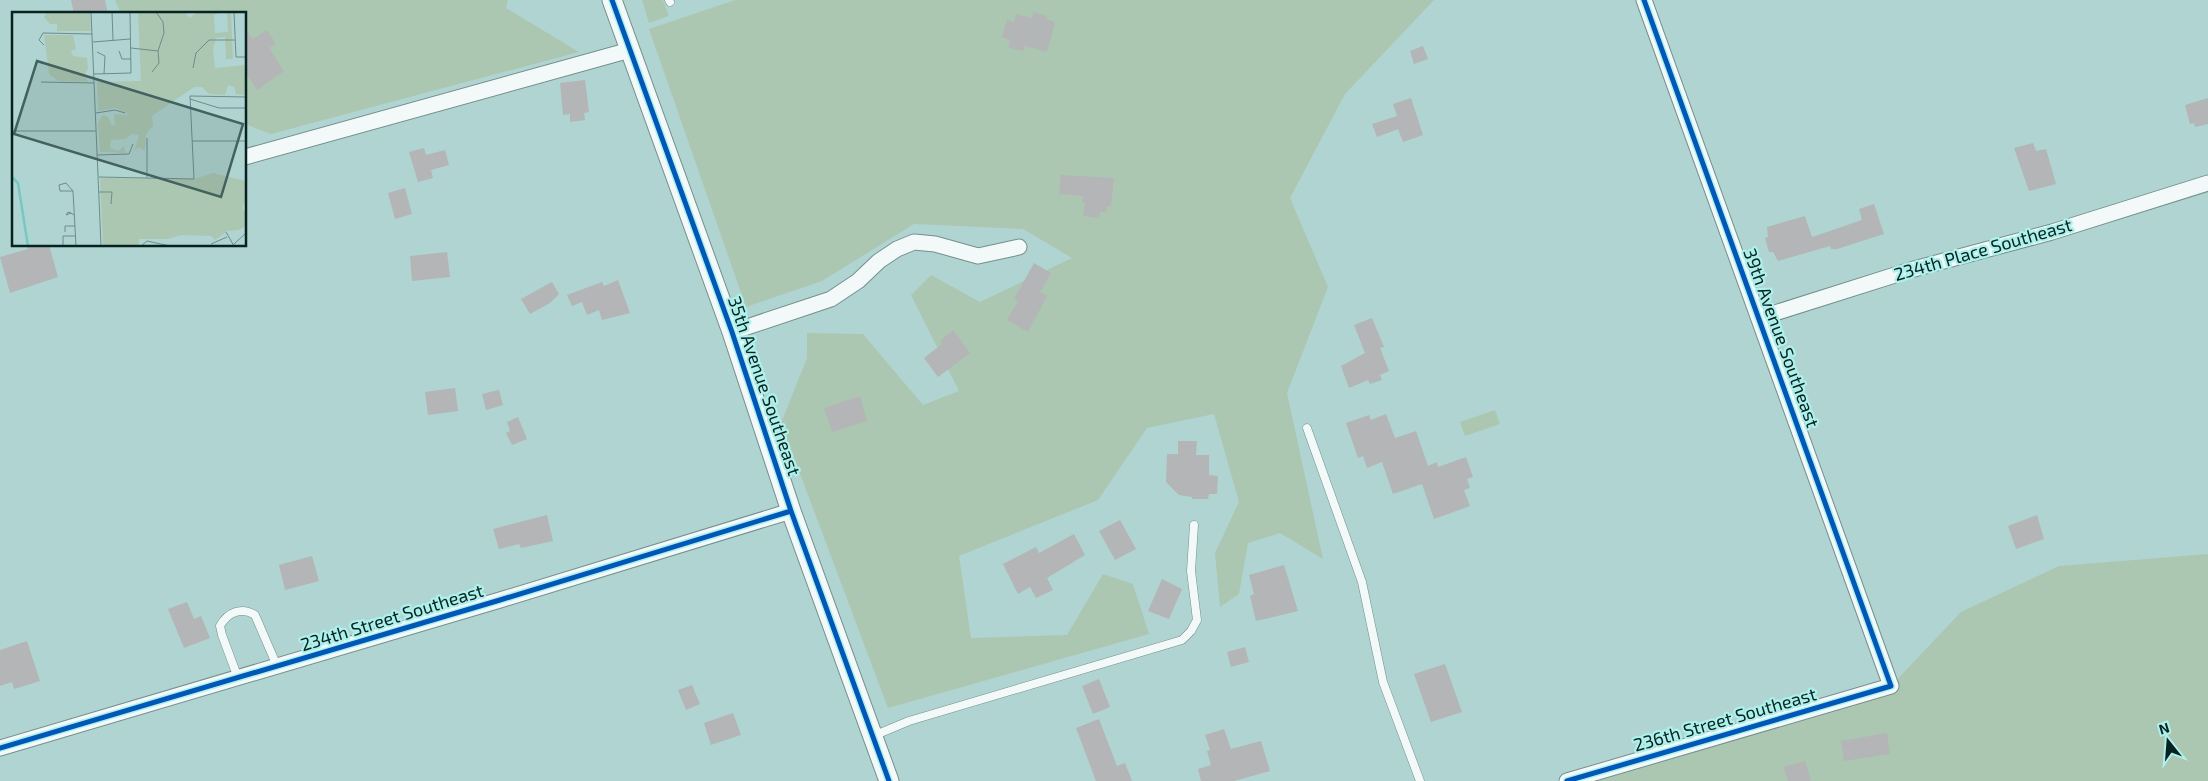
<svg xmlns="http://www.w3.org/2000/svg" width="2208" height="781" viewBox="0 0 2208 781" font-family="'Exo 2',sans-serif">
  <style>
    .green { fill: #acc7b1 }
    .building { fill: #b3b5b6 }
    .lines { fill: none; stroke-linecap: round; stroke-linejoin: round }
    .service-casing { stroke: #73908d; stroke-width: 9 }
    .minor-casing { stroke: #73908d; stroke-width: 17 }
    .tertiary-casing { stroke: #73908d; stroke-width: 21 }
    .service { stroke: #f3f9f8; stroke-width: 8 }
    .minor { stroke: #f3f9f8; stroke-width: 15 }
    .tertiary { stroke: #f3f9f8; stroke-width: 19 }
    .cycleway-casing { stroke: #aef0eb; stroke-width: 8 }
    .cycleway { stroke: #0057b8; stroke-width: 5 }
    .labels { text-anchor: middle; stroke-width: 4.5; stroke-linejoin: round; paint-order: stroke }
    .street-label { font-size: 18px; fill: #072321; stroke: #aef0eb }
    .inset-river { fill: none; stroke: #77c8c3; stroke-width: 2.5 }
    .inset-road { fill: none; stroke: #6c8d8b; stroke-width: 1 }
    .view { fill: #42615f; fill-opacity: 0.15; stroke: #42615f; stroke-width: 2.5 }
    .inset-edge { fill: none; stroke: #072321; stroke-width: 2.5 }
  </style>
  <rect width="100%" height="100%" fill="#b0d4d1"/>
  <path class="green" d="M115,0H508L506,8L579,52L271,134L245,124V14H121Z
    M642,0H663L669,16L649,23Z
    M735,0H1434L1345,94L1290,198L1328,287L1287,393L1323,559L1280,533L1248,543L1239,594L1220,607L1215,553L1239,502L1214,414L1147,428L1098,500L959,556L971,638L1067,635L1103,574L1133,584L1149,634L888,708L781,423L807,358V333L863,334L923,405L959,391L911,295L931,275L980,302L1072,258L1023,229L914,224L822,281L746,307L649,29Z
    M1495,410L1500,424L1465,436L1460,422Z
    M2208,554V781H1567L1891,686L1961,612L2059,566Z"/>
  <path class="building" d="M71,0H105L108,14H74Z
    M1033,12L1047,16L1046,19L1055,22L1047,52L1025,46L1023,51L1008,47L1010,40L1002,37L1007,20L1014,22L1016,14L1032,18Z
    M245,28L253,39L267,30L276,44L269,48L284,71L257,90L245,72Z
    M1423,46L1428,59L1414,64L1410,51Z
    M585,80L589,112L584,113L585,120L570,122V114L563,115L560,83Z
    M1411,98L1423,135L1403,142L1398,129L1377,137L1372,124L1397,116L1393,104Z
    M2208,98V124L2195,127L2194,123L2190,124L2185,105Z
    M2033,143L2036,151L2046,149L2056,184L2029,191L2014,148Z
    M424,148L426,155L445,150L449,165L431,170L433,178L418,182L409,152Z
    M1061,175L1114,178L1111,206H1107L1106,212H1100L1099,218L1083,216L1085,203L1082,202L1083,196L1059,194Z
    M405,188L412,214L395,219L388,193Z
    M1874,204L1884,234L1837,249H1831L1830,246L1778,261L1773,252H1769L1765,238L1768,237L1767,227L1805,216L1812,237L1862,220L1859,209Z
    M26,245H49L58,277L10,293L0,257L28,249Z
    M447,252L450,277L412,281L410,256Z
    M1034,263L1051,273L1040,292L1047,296L1028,332L1007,320L1018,301L1014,299Z
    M618,280L630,313L602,320L599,310L587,315L582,302L572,306L567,295L602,282L604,286Z
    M552,282L559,294L550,303L530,314L521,299Z
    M1372,318L1384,347L1380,348L1389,371L1380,375L1382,380L1370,384L1368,380L1349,388L1341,366L1365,353L1354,325Z
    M953,330L970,353L938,377L924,358L942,344L940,341Z
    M455,388L458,411L428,415L425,392Z
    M499,390L503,405L486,410L482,394Z
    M860,396L867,421L832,432L824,408Z
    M1386,414L1395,438L1416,431L1428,466L1437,462L1438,467L1466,457L1473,477L1467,479L1470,488L1464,490L1470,506L1434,519L1422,484L1393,494L1382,462L1367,468L1363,456L1358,458L1346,423L1369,415L1371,420Z
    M518,417L527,439L512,445L506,433L510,431L507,422Z
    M1178,441H1197L1196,455H1209V475L1218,476L1217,494H1209L1208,499H1192V497L1179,495L1166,482L1167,454H1178Z
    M547,515L553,541L521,548L519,544L499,549L493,529Z
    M2037,515L2044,539L2016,549L2008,526Z
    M1120,520L1136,549L1115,560L1099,531Z
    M1074,534L1085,555L1047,578L1053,590L1036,598L1030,587L1018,594L1003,564L1036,547L1039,553Z
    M312,556L319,581L285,590L279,565Z
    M1284,565L1298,611L1256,621L1250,596L1254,594L1249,575Z
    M1162,579L1182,589L1169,619L1148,611Z
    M187,602L194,619L201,616L210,638L184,648L168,609Z
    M27,641L40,681L14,689L12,682L0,686V650Z
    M1245,647L1249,662L1231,667L1227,652Z
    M1445,664L1462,712L1431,722L1414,674Z
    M1099,679L1110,707L1093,714L1082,686Z
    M692,685L700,704L686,710L678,690Z
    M733,713L741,735L711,745L704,723Z
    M1099,719L1117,766L1125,763L1132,781H1096L1076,728Z
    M1224,729L1231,749L1261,741L1270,771L1234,781H1201L1198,769L1211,765L1207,751L1210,750L1205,735Z
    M1887,733L1890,754L1844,761L1841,741Z
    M1805,761L1811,781H1788L1783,767Z"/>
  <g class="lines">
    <defs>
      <path id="service" d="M669,0L670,2
        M1307,428L1362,582L1383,682L1420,781
        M238,678L222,635L220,626C227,613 241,606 255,615L277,666
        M873,736L909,721L1182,640L1191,631L1197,620L1191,571L1194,525"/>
      <path id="minor" d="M245,157L630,50
        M1759,318L1914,269L2052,232L2208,183
        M732,332L831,299L858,281L879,261L897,249L914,242L935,244L978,256L1019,247
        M0,748L500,600L791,511
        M1567,781L1891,686L1644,0"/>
      <path id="tertiary" d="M612,0L732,332L791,511L889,781"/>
    </defs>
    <use href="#service" class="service-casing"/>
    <use href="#minor" class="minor-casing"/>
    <use href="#tertiary" class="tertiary-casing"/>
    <use href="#service" class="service"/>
    <use href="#minor" class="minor"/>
    <use href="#tertiary" class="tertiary"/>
    <defs>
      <path id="cycleway" d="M612,0L732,332L791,511L889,781
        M0,748L500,600L791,511
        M1567,781L1891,686L1644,0"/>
    </defs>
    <use href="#cycleway" class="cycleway-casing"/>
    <use href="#cycleway" class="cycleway"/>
  </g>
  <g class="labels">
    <g class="street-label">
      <text transform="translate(1983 250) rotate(-16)" y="6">234th Place Southeast</text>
      <text transform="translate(1781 338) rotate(70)" y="6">39th Avenue Southeast</text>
      <text transform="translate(764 386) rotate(71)" y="6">35th Avenue Southeast</text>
      <text transform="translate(392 618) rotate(-17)" y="6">234th Street Southeast</text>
      <text transform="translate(1725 720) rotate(-16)" y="6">236th Street Southeast</text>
    </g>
  </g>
  <g transform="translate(12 12)">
    <rect width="234" height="234" fill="#b0d4d1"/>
    <path d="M35,0H78L79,19H45V12H38L32,5ZM126,0H173L178,6L185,0H210L202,3L203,21L216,20L215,0H219L221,47H214L213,25L204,26L201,37L203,56L234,53V83L224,82L222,75L216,73L213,83L197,82L190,75H182L140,104L141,114L134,122L133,139L126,135L122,140L127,123L120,122L113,127L99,128L98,136L106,139L112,134L114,141L88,140L86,111L91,103L96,105L100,113H103L102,102L117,103L104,96L86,99L85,65L87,70L129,69ZM32,23H61L64,37L59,39L61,44L75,46L76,57L72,64L77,70L46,69L37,62ZM201,161L234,169V187L230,196L234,200V214L227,218L215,219L203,228L199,224L170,223L155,227H127V234H91L88,166L182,167Z" fill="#acc7b1"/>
    <path class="inset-river" d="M0,165L6,171L16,234"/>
    <path class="inset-road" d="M79,0L89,234M100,0L101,28M222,0L224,45H234M81,30L118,27M32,33L27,28L31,21L80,22M119,36L146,39M107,39L110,47H119M85,40L93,44L92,62M181,56L184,41L197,28H223M140,60L147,51L146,39L152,21L151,10L144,0M82,62L119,61L118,0M29,70L82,71M178,87L207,96H234M84,101L103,98L113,101M0,119H84M135,126V166M180,129H234M85,143L117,142L121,132M87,165L182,167L178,84L234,85M61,179H48L47,173L54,171L61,179L64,234M87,180H100L99,192M59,201L54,203L56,200L59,201L62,203M53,220V214H63M214,220L222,234M199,232L215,225M222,232L234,221M51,234V224H63M129,234L135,229L158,234"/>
    <path class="view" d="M25,49L231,112L209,185L2,122Z"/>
    <rect width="234" height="234" class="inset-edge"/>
  </g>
  <g transform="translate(2168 741) rotate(343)" stroke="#aef0eb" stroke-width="4" paint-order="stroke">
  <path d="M0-4L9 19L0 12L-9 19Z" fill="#072321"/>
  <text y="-8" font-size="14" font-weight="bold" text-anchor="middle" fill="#072321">N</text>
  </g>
</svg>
